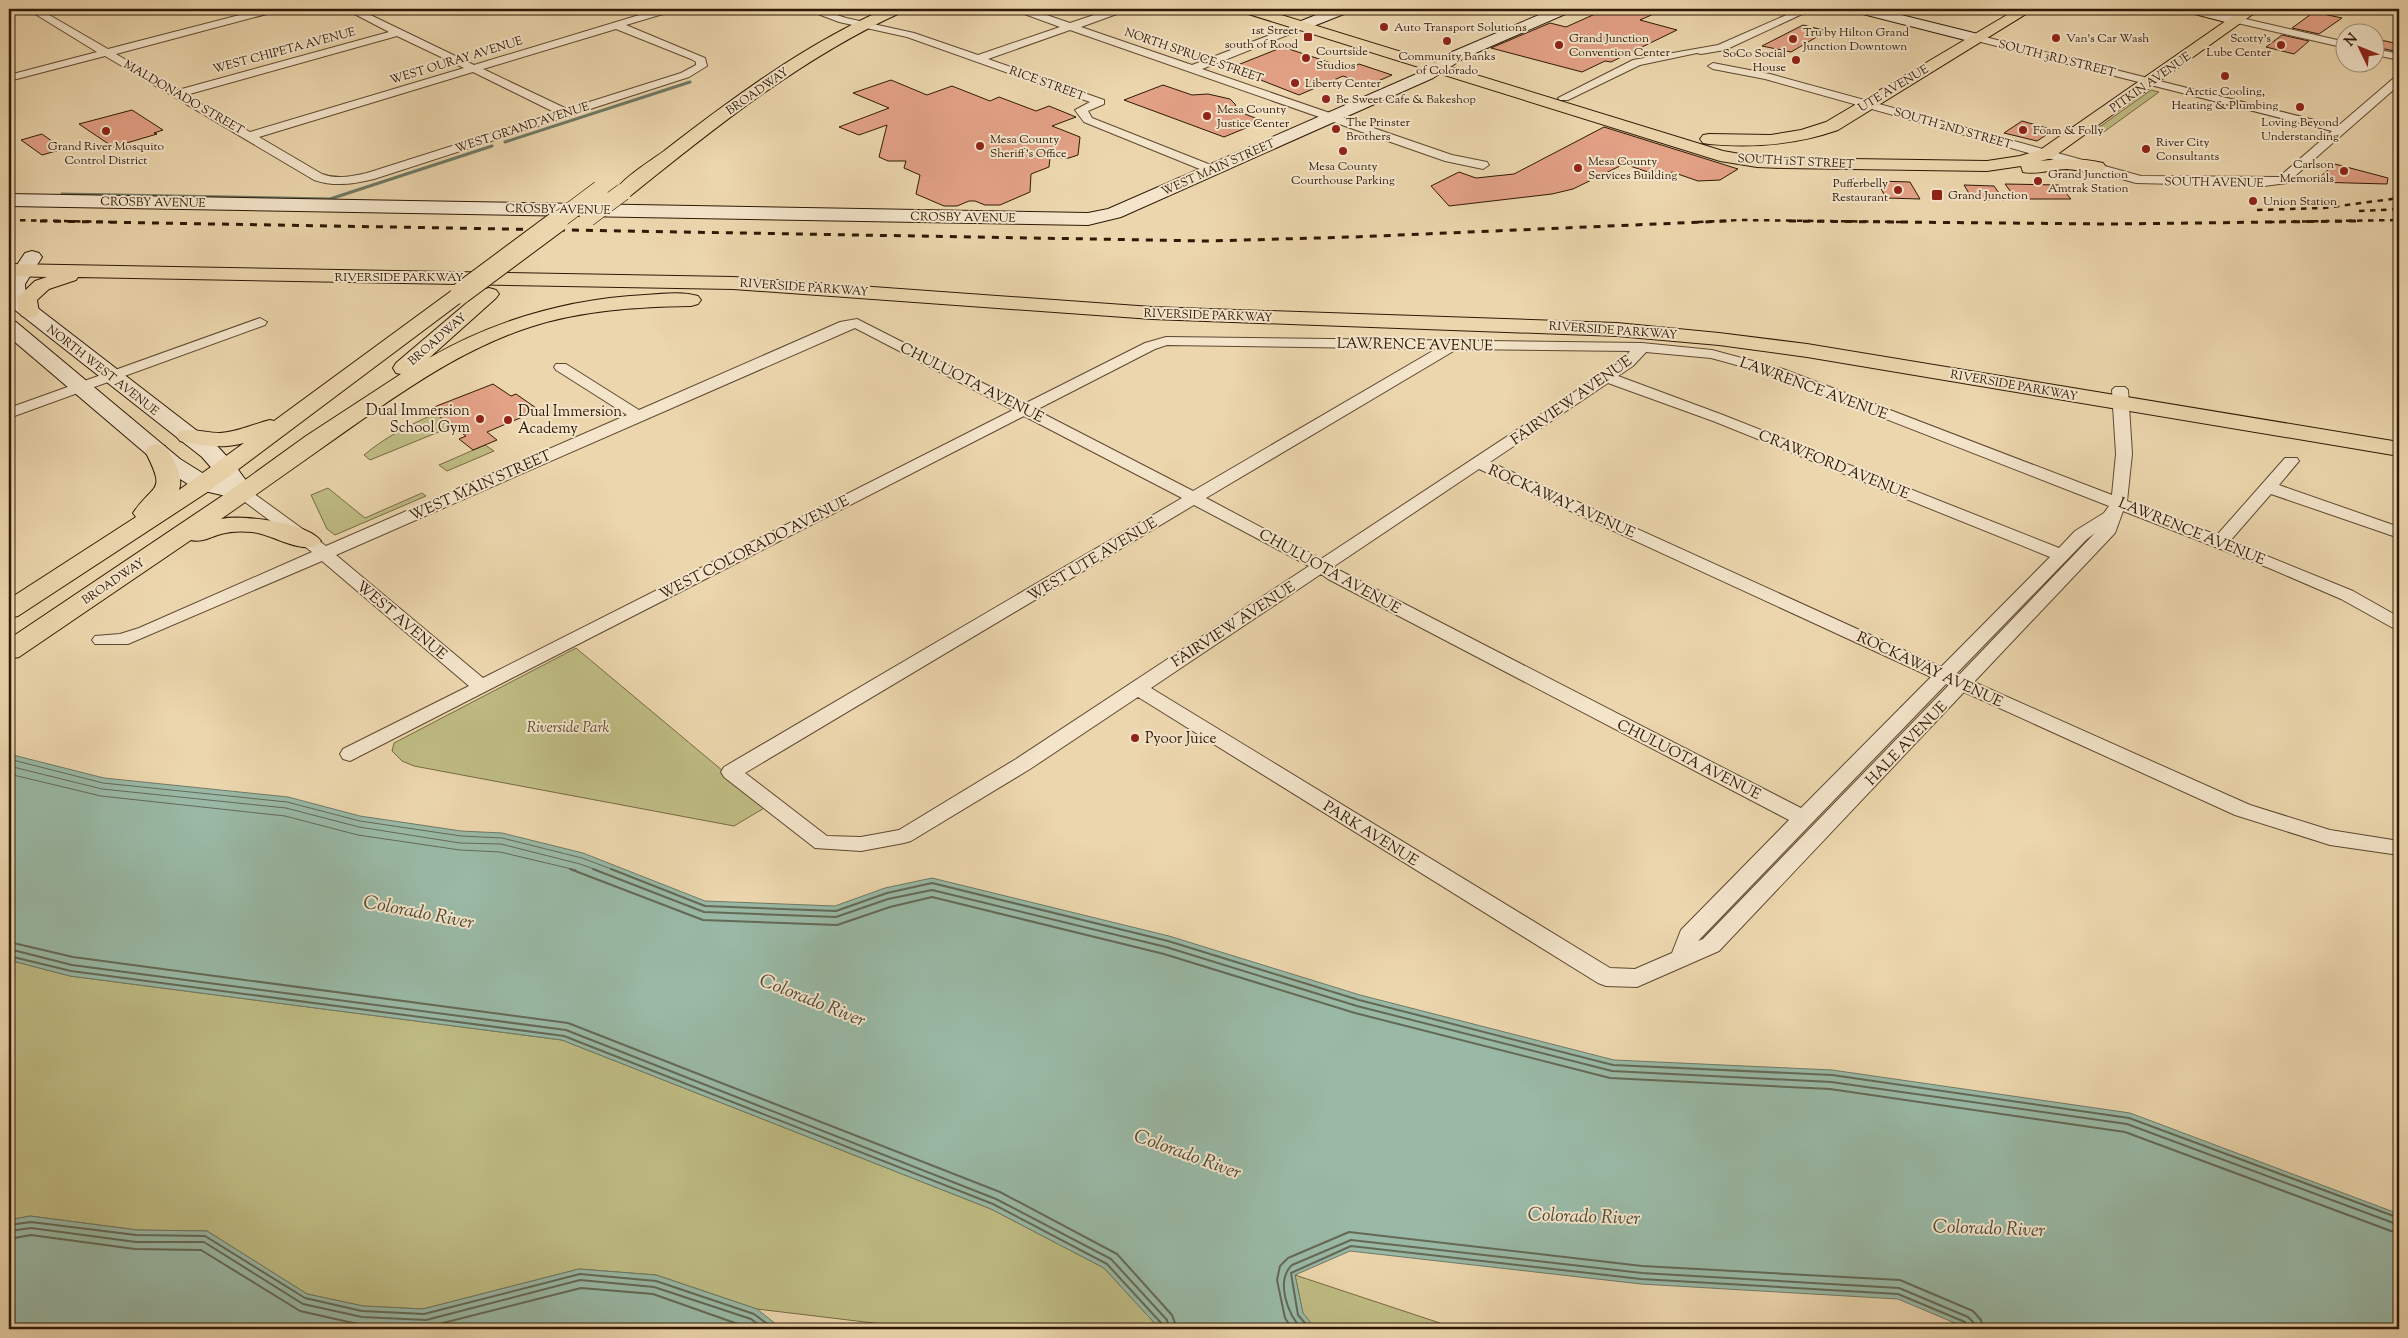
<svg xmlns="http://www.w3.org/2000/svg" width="2408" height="1338" viewBox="0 0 2408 1338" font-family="'Sorts Mill Goudy',serif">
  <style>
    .green { fill: #bfbc84; stroke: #766a44 }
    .water { fill: #99b9a6; stroke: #6e7966 }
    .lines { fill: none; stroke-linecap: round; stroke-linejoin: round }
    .shore-far1 { stroke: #646956; stroke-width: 1 }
    .shore { stroke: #646956; stroke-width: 2 }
    .stream { stroke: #6e7966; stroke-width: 3 }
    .building { fill: #e3a186; stroke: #2e1905 }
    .street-casing { stroke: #5e482f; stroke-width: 2 }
    .secondary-casing { stroke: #2e1905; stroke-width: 2 }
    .primary-casing { stroke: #2e1905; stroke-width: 2 }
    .highway-casing { stroke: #2e1905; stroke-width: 2 }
    .street { fill: #f3e4ca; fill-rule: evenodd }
    .secondary { fill: #f3e4ca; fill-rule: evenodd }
    .primary { fill: #ecd6ad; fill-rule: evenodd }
    .highway { fill: #ecd6ad; fill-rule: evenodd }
    .rail-far1 { stroke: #2e1905; stroke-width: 2.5; stroke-dasharray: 5.5 5.5; stroke-linecap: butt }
    .rail { stroke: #2e1905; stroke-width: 3; stroke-dasharray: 7 7; stroke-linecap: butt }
    .primary-bridge-far1-casing { stroke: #2e1905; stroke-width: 18; stroke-linecap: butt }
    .primary-bridge-casing { stroke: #2e1905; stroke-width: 23; stroke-linecap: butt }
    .primary-bridge-far1 { stroke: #ecd6ad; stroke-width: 17 }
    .primary-bridge { stroke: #ecd6ad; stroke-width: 21 }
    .poi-dot { fill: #8f2418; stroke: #f3e4ca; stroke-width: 2 }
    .labels { text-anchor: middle; stroke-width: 4; stroke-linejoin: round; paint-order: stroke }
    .far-poi-label { font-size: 12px; fill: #2e1905; stroke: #f3e4ca; text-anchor: start }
    .far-street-label { font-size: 12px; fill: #2e1905; stroke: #f3e4ca }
    .street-label { font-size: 15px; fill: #2e1905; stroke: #f3e4ca }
    .poi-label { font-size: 15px; fill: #2e1905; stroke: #f3e4ca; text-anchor: start }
    .park-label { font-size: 15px; font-style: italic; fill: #5a4a2b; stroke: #f3e4ca }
    .near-water-label { font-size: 19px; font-style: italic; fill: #4e4935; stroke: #f3e4ca }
  </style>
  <rect width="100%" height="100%" fill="#ecd6ad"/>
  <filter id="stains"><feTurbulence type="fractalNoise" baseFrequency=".004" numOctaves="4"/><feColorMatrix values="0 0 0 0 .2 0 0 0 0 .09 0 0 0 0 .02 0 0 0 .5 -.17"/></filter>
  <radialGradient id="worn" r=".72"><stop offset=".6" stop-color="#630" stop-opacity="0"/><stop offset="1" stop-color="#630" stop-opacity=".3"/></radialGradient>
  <path class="green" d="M2151,90L2159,92L2101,134L2094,131Z
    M446,409L463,422L370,460L364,455C386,436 419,420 446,409Z
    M485,445L494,451L447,471L439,465Z
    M328,488L365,518L422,493L426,496L335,535L327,529L311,495Z
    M576,648L766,807L734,826L414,766L402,761L392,751L394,743Z
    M9,960L70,976L562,1040L991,1209L1104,1268L1160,1329H923L757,1309L656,1275L579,1269L423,1309L363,1306L307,1294L207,1231L137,1230L30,1216L9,1220Z
    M1295,1275L1458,1329H1316L1303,1314Z"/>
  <path class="water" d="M9,754L104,778L288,797L360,816L461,831L502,833L583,853L705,901L835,906L885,888L932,878L1169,936L1360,995L1614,1060L1832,1070L2130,1113L2399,1214V1329H1969L1898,1299L1641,1284L1350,1251L1295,1275L1303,1313L1316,1329H1160L1104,1268L991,1209L562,1040L70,976L9,960Z
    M30,1216L137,1230L207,1231L307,1294L363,1306L423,1309L579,1269L656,1275L757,1309L782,1329H9V1220Z"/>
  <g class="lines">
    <path class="shore-far1" d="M9,759L103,783L287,802L360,821L461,836L502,838L582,858L614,870
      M9,766L102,789L286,808L359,827L460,843L501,844L580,864L597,870
      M9,774L101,796L285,816L358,835L460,850L500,852L576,870"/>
    <path class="shore" d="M570,869L703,920L837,925L890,907L932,897L1164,954L1355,1013L1610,1078L1830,1089L2125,1132L2391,1231L2399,1232
      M593,869L704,912L836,917L888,899L932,890L1166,947L1357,1006L1612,1071L1831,1082L2127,1124L2399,1225
      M611,869L705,906L836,911L887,893L932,883L1168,941L1359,1000L1613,1065L1832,1075L2129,1118L2399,1218
      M9,942L73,957L568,1023L1000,1192L1117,1254L1172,1315L1177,1329
      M9,949L72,965L566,1030L996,1199L1111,1259L1167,1320L1169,1329
      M9,956L71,971L564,1036L993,1204L1107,1264L1162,1324L1163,1329
      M9,1225L31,1222L136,1235L205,1236L305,1298L362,1311L424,1314L580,1274L656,1281L754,1314L774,1329
      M9,1231L31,1228L136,1242H204L303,1304L362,1317L426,1320L580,1280L654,1287L751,1319L764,1329
      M9,1239L31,1235L135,1249L201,1250L300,1311L362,1325L427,1327L581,1288L653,1294L752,1329
      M1292,1329L1285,1318L1277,1280L1280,1266L1288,1258L1349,1232L1642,1266L1900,1280L1973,1311L1981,1320L1983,1329
      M1302,1329C1288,1315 1275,1281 1292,1265L1351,1240L1642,1273L1899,1288L1968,1317L1973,1322L1975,1329
      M1310,1329L1298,1315L1291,1273L1351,1246L1641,1279L1898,1294L1965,1322L1969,1329"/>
    <path class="stream" d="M505,142L690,82
      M62,194L330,199L492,146"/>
  </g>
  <path class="building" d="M1629,9H1665L1640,20L1677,30L1611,62L1605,61L1582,72L1491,48L1550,23L1566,27L1604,10L1618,14Z
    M2314,12L2342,18L2319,34L2292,28Z
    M1803,25L1827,31L1791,52L1762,46Z
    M2282,35L2309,41L2294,54L2266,47Z
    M2376,39L2399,44V52L2376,47Z
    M1283,47L1349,69L1359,64L1392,75L1369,85L1343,76L1299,95L1230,68Z
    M891,80L927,95L952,86L990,101L999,97L1036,111L1049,106L1076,117L1052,126L1080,137L1078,155L1069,158H1050L1049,167L1031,174L1030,192L1000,205H985L975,201H969L957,206H944L916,194L920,175L904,168L906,161H888L879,157L887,125L859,135L839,127L889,108L853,93Z
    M1163,85L1192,95L1208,94L1230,99L1235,104L1237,111L1263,121L1224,137L1124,100Z
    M132,110L163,130L154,133L157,134L113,147L79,124Z
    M2022,121L2054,130L2037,141L2004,133Z
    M1604,127L1738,169L1720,180L1698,181L1672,172L1663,177L1624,164L1573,189L1552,194L1449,206L1431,186L1459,172L1476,178L1514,174Z
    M42,134L63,149L42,155L21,140Z
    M2335,164L2388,178L2387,184L2314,182Z
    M1877,181L1910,182L1920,199L1886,198Z
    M2005,184L2059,185L2071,199H2016Z
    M1964,185L1994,186L2004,200H1973Z
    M493,384L511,396L516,394L539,410L487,432L497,440L473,450L459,439L466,436L429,409Z"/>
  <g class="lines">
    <defs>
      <path id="street" d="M27,9H39L108,49L263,9H279L278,11L116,54L178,90L389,32L345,9H358L474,65L659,9H674L673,11L626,25L705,58L707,66L689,77L374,179C353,184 335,187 314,180L105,56L9,81V75L97,52ZM616,29L691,59L696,62V65L681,73L567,109L483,69ZM397,36L464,68L250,132L186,95ZM473,72L556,113L367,173C352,176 338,180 322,174L259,137Z
        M805,9H819L846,18L914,33L978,55L1060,27L1016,11L1015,9H1029L1070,23L1112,9H1126L1125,11L1081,27L1192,65L1301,23L1306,26L1305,28L1202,69L1452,155L1487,162L1489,165L1483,169L1445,161L1070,30L988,59L1104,100V104L1088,111L1092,118L1216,167L1218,170L1212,174L1084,122L1075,110L1090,102L907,37L839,22Z
        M1800,9H1813L1725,50L1701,54L1697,53L1640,65L1568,100H1560L1558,98L1633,60L1718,45Z
        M2237,17L2346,42V48L2233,22L2232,20Z
        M1977,35L2338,126L2395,77L2399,76V85L2287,183L2264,186L2136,183L1765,79L1713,69L1708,66L1713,63L1770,74L2141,176L2279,177L2332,131L1973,40V36Z
        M2376,49L2399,54V60L2376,55Z
        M260,318L267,322L265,325L9,418V408Z
        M857,319L1024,404L1145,343L1166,337L1642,343L1712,350L1783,369L2112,495L2116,454L2112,390L2115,387H2125L2128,390L2132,454L2127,501L2217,535L2285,458H2297L2299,461L2279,485L2399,527V538L2271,494L2230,541L2353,591L2399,617V629L2393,628L2341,599L2269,568L2123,511L2115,533L1974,682L2250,805L2330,830L2399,841V855L2330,845L2235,815L1964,692L1719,951L1637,987L1606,986L1598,983L1138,697L1030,769L911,841L904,843L861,851L815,848L724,777L721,772L724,767L1182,498L1024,416L350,761L343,759L340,754L343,749L469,686L322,561L128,644H95L92,640L95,636L120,634L139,628L312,552L237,496L235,493L237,490H249L326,546L627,415L556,370L554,367L556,364H566L639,410L840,322ZM855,328L1013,410L483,678L336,555ZM1167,345L1436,349L1193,491L1036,410L1155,349ZM1457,349L1630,351L1623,360L1321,559L1206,498ZM1646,352L1711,358L1773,375L2109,506L2104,513L2075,531L2059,548L1723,415L1618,376L1633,366ZM1608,383L1713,421L2050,557L1941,667L1490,462ZM1479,469L1931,677L1801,808L1333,567ZM1194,505L1309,566L1016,759L899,830L861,837L827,836L745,773ZM2095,533L1959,675L1956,674L2087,539ZM1321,574L1328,579L1789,820L1681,930L1672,953L1635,969L1610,968L1151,688ZM1946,684L1949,685L1703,939L1698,941Z"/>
      <path id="secondary" d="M1331,9H1351L1349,12L1306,29H1296L1293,26L1296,23Z
        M1553,9H1572L1570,12L1464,58L1433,78L1121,217L1088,225L9,206V194L1088,213L1108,209L1421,72L1452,52Z
        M1853,9H1877L1982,35L1985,38L1977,43L1855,12Z
        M2185,9H2209L2242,17L2245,20L2237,25L2187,12Z
        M32,251L39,253L42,257L25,284L26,299L218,447L234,464L255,493L252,498L243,500L196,489L164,469L9,337V320L16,322L180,459L212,479L223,481L202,457L10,306L9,277L25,253Z"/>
      <path id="primary" d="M885,9H904L902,12C801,58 716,127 630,196H616L614,192C624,177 649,162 664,151C734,97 804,45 885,9Z
        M9,264L733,277L1152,307L1617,323L1719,333L1807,344L2399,442V456L1807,357L1719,345L1617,336L1152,319L733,289L78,277L76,280L49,289L37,300L39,312L36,316L29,318L22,316L19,312L17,298L35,281L47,277L9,276Z
        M461,287L468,289L471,293L468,297L212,489L18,616L9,618V599L136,517L133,513C154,482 167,494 145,451L149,446L157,444L165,446C173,458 184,475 179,490L244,443C222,449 201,446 180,441L176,436L180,431C193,428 206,433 220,433C238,432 253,424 270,420L274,421L454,289Z
        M489,288L496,290L499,294L496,298L429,358C495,320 568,299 645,295C662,294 681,291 698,296L701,300L698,304L691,306C637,307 582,310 530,327C474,345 424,377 376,410C324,446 273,483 221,519C242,514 308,523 321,541L317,546C296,552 274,535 252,532C242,531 231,531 221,534C210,537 202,543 191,540L19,657L9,659V639L234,488L306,436L401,374L396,373L393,368L396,363L482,290Z"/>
      <path id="highway" d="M1240,9H1262L1723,151L1757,157L1783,158L1987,161L2020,156L2040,150L2243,9H2260L2052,158L2040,161C2061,159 2082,158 2103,163L2106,167L2103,171C2091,174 2079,170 2067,169C2052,169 2037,175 2023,172L2021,166L1987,171L1783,168L1757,167L1720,161L1242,12Z
        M2017,9H2034L1838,130C1795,145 1754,148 1709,144L1703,143L1700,139L1703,135L1709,134L1771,135L1801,130L1826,122Z"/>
    </defs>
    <use href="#street" class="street-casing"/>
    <use href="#secondary" class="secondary-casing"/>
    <use href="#primary" class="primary-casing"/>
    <use href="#highway" class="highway-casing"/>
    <use href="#street" class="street"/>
    <use href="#secondary" class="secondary"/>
    <use href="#primary" class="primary"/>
    <use href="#highway" class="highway"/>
    <path class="rail-far1" d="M2257,210L2324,208L2399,198
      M2359,211L2399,209
      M9,220L111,222
      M1698,222L1739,220L1904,222
      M2269,222L2399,220"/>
    <path class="rail" d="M40,221L1208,241L1353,237L1727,221
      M1789,221L2108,224L2359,221"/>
    <defs>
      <path id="primary-bridge-far1" d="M588,218L623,192
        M556,222L600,189"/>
      <path id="primary-bridge" d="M461,293L558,221"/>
    </defs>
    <use href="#primary-bridge-far1" class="primary-bridge-far1-casing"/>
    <use href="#primary-bridge" class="primary-bridge-casing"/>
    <use href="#primary-bridge-far1" class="primary-bridge-far1"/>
    <use href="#primary-bridge" class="primary-bridge"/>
  </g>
  <g class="poi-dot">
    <circle cx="1384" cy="27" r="5"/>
    <rect x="1303" y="32" width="10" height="10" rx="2.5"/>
    <circle cx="2056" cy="38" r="5"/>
    <circle cx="1793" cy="39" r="5"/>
    <circle cx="1447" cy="41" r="5"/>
    <circle cx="1559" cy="45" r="5"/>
    <circle cx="2281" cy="45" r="5"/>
    <circle cx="1306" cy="58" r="5"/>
    <circle cx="1796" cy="60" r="5"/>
    <circle cx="2225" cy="76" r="5"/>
    <circle cx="1295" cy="83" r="5"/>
    <circle cx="1326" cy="99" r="5"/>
    <circle cx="2300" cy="107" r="5"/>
    <circle cx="1207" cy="116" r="5"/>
    <circle cx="1336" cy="129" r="5"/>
    <circle cx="2023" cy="130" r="5"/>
    <circle cx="106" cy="131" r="5"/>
    <circle cx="980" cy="146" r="5"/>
    <circle cx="2146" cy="149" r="5"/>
    <circle cx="1343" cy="151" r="5"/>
    <circle cx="1578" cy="168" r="5"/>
    <circle cx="2344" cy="171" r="5"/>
    <circle cx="2038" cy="181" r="5"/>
    <circle cx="1898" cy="190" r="5"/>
    <rect x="1931" y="189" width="12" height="12" rx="2.5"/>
    <circle cx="2253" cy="201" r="5"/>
    <circle cx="480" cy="419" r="5"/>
    <circle cx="508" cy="420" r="5"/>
    <circle cx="1135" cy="738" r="5"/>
  </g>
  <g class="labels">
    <g class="far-poi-label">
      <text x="1394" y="31">Auto Transport Solutions</text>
      <text x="1298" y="34" text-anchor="end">1st Street<tspan x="1298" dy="14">south of Rood</tspan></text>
      <text x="1803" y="36">Tru by Hilton Grand<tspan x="1803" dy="14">Junction Downtown</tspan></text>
      <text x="1569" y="42">Grand Junction<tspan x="1569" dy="14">Convention Center</tspan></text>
      <text x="2066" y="42">Van's Car Wash</text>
      <text x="2271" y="42" text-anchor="end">Scotty's<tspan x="2271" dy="14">Lube Center</tspan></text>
      <text x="1316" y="55">Courtside<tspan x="1316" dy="14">Studios</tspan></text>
      <text x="1786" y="57" text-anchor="end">SoCo Social<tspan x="1786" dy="14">House</tspan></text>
      <text x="1447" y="60" text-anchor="middle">Community Banks<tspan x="1447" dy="14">of Colorado</tspan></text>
      <text x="1305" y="87">Liberty Center</text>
      <text x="2225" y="95" text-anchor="middle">Arctic Cooling,<tspan x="2225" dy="14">Heating &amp; Plumbing</tspan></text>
      <text x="1336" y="103">Be Sweet Cafe &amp; Bakeshop</text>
      <text x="1217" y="113">Mesa County<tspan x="1217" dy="14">Justice Center</tspan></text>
      <text x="1346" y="126">The Prinster<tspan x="1346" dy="14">Brothers</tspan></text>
      <text x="2300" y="126" text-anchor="middle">Loving Beyond<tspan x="2300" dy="14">Understanding</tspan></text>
      <text x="2033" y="134">Foam &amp; Folly</text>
      <text x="990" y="143">Mesa County<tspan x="990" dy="14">Sheriff's Office</tspan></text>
      <text x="2156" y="146">River City<tspan x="2156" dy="14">Consultants</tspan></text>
      <text x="106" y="150" text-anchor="middle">Grand River Mosquito<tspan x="106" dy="14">Control District</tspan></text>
      <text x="1588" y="165">Mesa County<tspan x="1588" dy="14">Services Building</tspan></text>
      <text x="2334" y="168" text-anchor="end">Carlson<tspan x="2334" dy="14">Memorials</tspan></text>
      <text x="1343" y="170" text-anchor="middle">Mesa County<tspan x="1343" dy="14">Courthouse Parking</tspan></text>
      <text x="2048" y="178">Grand Junction<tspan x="2048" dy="14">Amtrak Station</tspan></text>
      <text x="1888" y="187" text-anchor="end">Pufferbelly<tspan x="1888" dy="14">Restaurant</tspan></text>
      <text x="1948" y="199">Grand Junction</text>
      <text x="2263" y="205">Union Station</text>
    </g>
    <g class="far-street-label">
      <text transform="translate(284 50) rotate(-15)" y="4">WEST CHIPETA AVENUE</text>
      <text transform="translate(1194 55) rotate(19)" y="4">NORTH SPRUCE STREET</text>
      <text transform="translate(2057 58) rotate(14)" y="4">SOUTH 3RD STREET</text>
      <text transform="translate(456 60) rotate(-17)" y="4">WEST OURAY AVENUE</text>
      <text transform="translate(2150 82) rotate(-35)" y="4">PITKIN AVENUE</text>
      <text transform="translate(1047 83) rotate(20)" y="4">RICE STREET</text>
      <text transform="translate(1893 88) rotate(-31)" y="4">UTE AVENUE</text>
      <text transform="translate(757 91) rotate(-35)" y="4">BROADWAY</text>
      <text transform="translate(184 97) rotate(30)" y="4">MALDONADO STREET</text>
      <text transform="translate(522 127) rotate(-18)" y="4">WEST GRAND AVENUE</text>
      <text transform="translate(1953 128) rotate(16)" y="4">SOUTH 2ND STREET</text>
      <text transform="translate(1796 161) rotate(3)" y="4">SOUTH 1ST STREET</text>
      <text transform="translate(1218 167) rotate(-24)" y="4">WEST MAIN STREET</text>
      <text transform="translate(2214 182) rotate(1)" y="4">SOUTH AVENUE</text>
      <text transform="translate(153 202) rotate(1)" y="4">CROSBY AVENUE</text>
      <text transform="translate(558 209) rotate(1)" y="4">CROSBY AVENUE</text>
      <text transform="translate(963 217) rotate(1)" y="4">CROSBY AVENUE</text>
      <text x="399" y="281">RIVERSIDE PARKWAY</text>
      <text transform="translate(804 287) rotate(4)" y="4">RIVERSIDE PARKWAY</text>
      <text transform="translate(1208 315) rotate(2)" y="4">RIVERSIDE PARKWAY</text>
      <text transform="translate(1613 330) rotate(4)" y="4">RIVERSIDE PARKWAY</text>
      <text transform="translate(437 339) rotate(-41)" y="4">BROADWAY</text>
      <text transform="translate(103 370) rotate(38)" y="4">NORTH WEST AVENUE</text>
      <text transform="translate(2014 385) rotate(10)" y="4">RIVERSIDE PARKWAY</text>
      <text transform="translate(113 581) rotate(-34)" y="4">BROADWAY</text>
    </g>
    <g class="street-label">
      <text transform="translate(1415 344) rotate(1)" y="5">LAWRENCE AVENUE</text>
      <text transform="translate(972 382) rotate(27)" y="5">CHULUOTA AVENUE</text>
      <text transform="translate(1814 388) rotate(20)" y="5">LAWRENCE AVENUE</text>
      <text transform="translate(1571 400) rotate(-35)" y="5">FAIRVIEW AVENUE</text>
      <text transform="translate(1834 464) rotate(22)" y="5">CRAWFORD AVENUE</text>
      <text transform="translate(480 485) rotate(-24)" y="5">WEST MAIN STREET</text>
      <text transform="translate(1562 501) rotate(24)" y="5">ROCKAWAY AVENUE</text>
      <text transform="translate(2192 531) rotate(22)" y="5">LAWRENCE AVENUE</text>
      <text transform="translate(754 547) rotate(-27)" y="5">WEST COLORADO AVENUE</text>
      <text transform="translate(1092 559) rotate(-31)" y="5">WEST UTE AVENUE</text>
      <text transform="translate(1330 571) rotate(29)" y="5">CHULUOTA AVENUE</text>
      <text transform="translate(402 620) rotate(40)" y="5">WEST AVENUE</text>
      <text transform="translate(1233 624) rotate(-33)" y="5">FAIRVIEW AVENUE</text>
      <text transform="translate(1930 669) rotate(25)" y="5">ROCKAWAY AVENUE</text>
      <text transform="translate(1906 743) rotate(-46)" y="5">HALE AVENUE</text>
      <text transform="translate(1689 759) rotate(27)" y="5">CHULUOTA AVENUE</text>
      <text transform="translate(1371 833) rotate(32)" y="5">PARK AVENUE</text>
    </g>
    <g class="poi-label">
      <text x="470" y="415" text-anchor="end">Dual Immersion<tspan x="470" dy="17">School Gym</tspan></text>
      <text x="518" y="416">Dual Immersion<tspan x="518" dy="17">Academy</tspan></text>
      <text x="1145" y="743">Pyoor Juice</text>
    </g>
    <g class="park-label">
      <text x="568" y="732">Riverside Park</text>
    </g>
    <g class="near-water-label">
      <text transform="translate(419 911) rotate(11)" y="7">Colorado River</text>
      <text transform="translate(813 999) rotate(22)" y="7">Colorado River</text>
      <text transform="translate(1188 1153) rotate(20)" y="7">Colorado River</text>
      <text transform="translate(1584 1215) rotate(2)" y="7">Colorado River</text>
      <text transform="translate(1989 1227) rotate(2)" y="7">Colorado River</text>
    </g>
  </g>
  <rect width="2408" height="1338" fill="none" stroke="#ecd6ad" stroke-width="30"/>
  <rect x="10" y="10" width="2388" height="1318" fill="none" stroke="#2e1905" stroke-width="2.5"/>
  <rect x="15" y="15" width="2378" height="1308" fill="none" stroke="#2e1905"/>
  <g transform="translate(2360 48) rotate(313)"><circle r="24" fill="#f3e4ca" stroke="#a4937b"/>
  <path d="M0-4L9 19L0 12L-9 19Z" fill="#8f2418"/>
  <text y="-8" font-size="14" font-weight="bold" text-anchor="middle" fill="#2e1905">N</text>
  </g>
  <rect width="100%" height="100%" filter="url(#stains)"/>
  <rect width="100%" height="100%" fill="url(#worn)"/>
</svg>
